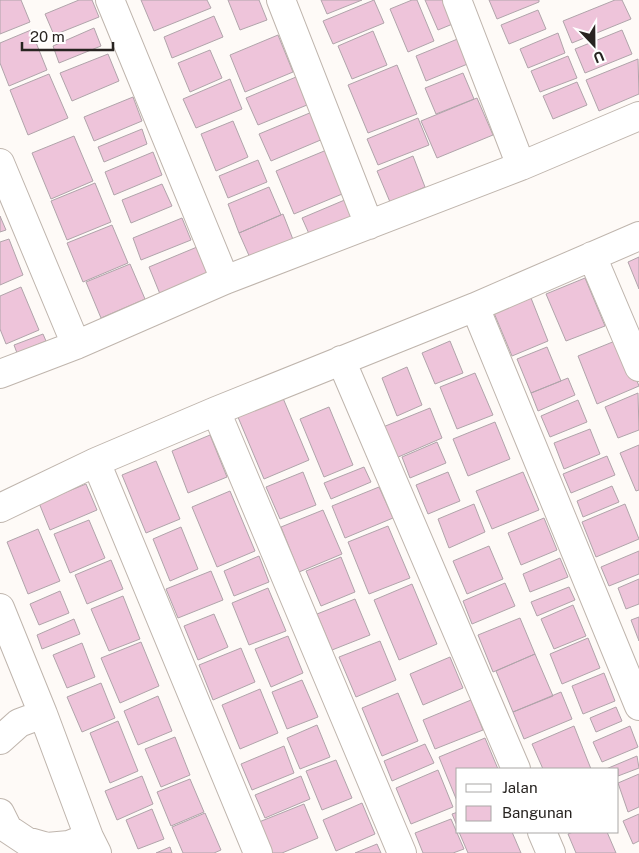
<svg xmlns="http://www.w3.org/2000/svg" width="639" height="853" viewBox="0 0 639 853" font-family="'Public Sans',sans-serif">
  <style>
    .building { fill: #eec4da; stroke: #b0a4aa }
    .lines { fill: none; stroke-linecap: round; stroke-linejoin: round }
    .street-casing { stroke: #bfb5ad; stroke-width: 30 }
    .street { stroke: #fff; stroke-width: 28 }
  </style>
  <rect width="100%" height="100%" fill="#fefaf7"/>
  <path class="building" d="M0,0H21L30,22L0,34Z
    M79,0H92L99,17L54,35L45,14Z
    M141,0H207L211,8L154,31Z
    M228,0H259L267,20L240,30Z
    M321,0H362L327,14Z
    M374,0L384,23L333,44L323,21Z
    M412,0H417L434,41L408,52L390,9Z
    M425,0H445L455,23L438,30Z
    M489,0H539V2L497,19Z
    M615,0H622L631,19L572,43L563,21Z
    M538,10L546,29L509,44L501,25Z
    M214,16L223,37L172,58L164,37Z
    M94,28L101,46L59,63L53,46Z
    M31,30L47,70L9,86L0,63V43Z
    M622,30L632,54L585,73L575,49Z
    M373,31L387,65L352,79L338,46Z
    M558,33L565,53L528,68L520,49Z
    M278,35L293,72L245,92L230,55Z
    M460,38L470,63L426,81L416,56Z
    M210,50L222,78L190,92L178,63Z
    M108,54L119,81L72,101L60,73Z
    M568,56L577,78L540,92L531,71Z
    M638,59L639,94L599,111L586,80Z
    M397,65L417,114L368,133L348,85Z
    M463,73L474,99L436,114L425,88Z
    M49,74L68,118L28,135L10,90Z
    M296,77L307,105L258,125L246,98Z
    M230,79L242,109L196,128L183,99Z
    M577,82L587,105L553,119L543,96Z
    M133,97L142,121L94,141L84,117Z
    M477,98L493,135L437,158L421,121Z
    M312,112L323,139L271,161L259,134Z
    M418,118L429,145L378,165L367,139Z
    M233,121L248,157L216,171L201,134Z
    M142,129L147,144L104,162L98,147Z
    M74,136L93,181L51,199L32,153Z
    M329,149L347,192L294,214L276,171Z
    M153,152L162,175L114,195L105,172Z
    M413,156L425,187L390,202L377,171Z
    M258,160L267,182L228,198L219,176Z
    M95,183L111,222L67,240L51,201Z
    M162,184L172,206L131,223L122,200Z
    M269,187L281,215L239,233L228,204Z
    M347,199L354,218L310,236L302,218Z
    M283,214L294,242L251,260L239,233Z
    M0,216L6,230L0,232Z
    M182,218L191,240L141,260L133,238Z
    M112,225L128,263L83,282L67,243Z
    M9,239L23,275L0,285V242Z
    M197,247L208,274L160,294L149,267Z
    M639,257V289L628,262Z
    M130,264L145,299L101,318L86,282Z
    M585,278L605,326L566,341L546,294Z
    M21,287L39,330L6,344L0,329V296Z
    M531,298L548,341L512,356L494,313Z
    M43,334L46,341L17,353L14,345Z
    M620,339L639,386L597,404L578,356Z
    M450,341L463,373L435,384L422,353Z
    M547,347L561,381L531,393L517,359Z
    M407,367L422,405L397,416L382,378Z
    M475,373L493,415L457,429L440,387Z
    M568,378L575,395L538,411L531,393Z
    M280,391L309,460L264,479L235,410Z
    M638,393L639,430L618,438L605,407Z
    M578,400L587,422L550,437L541,416Z
    M329,407L353,465L324,477L300,419Z
    M430,408L442,438L396,458L383,427Z
    M495,422L510,459L468,476L453,439Z
    M590,429L600,454L564,469L554,443Z
    M210,435L227,477L188,493L172,451Z
    M437,442L446,463L410,478L402,457Z
    M639,445V490L636,491L620,453Z
    M607,456L615,475L571,493L563,474Z
    M156,461L180,519L146,533L122,475Z
    M364,467L371,482L331,499L324,483Z
    M303,472L316,505L280,519L266,487Z
    M448,472L460,501L428,514L416,485Z
    M523,472L539,510L492,529L476,491Z
    M86,484L97,510L50,530L39,503Z
    M612,486L619,502L583,517L577,501Z
    M379,487L393,518L345,538L332,506Z
    M230,491L255,551L217,567L192,507Z
    M474,504L485,532L449,548L438,519Z
    M625,504L639,539L596,557L582,522Z
    M323,510L342,554L299,572L281,527Z
    M544,518L557,550L521,565L508,533Z
    M89,520L105,558L70,573L54,534Z
    M388,526L410,578L369,594L348,542Z
    M181,527L198,569L170,581L153,539Z
    M38,529L60,581L28,594L7,542Z
    M489,546L503,579L467,594L453,561Z
    M639,551V574L609,586L601,567Z
    M259,556L269,582L234,596L224,571Z
    M341,557L355,592L321,606L306,571Z
    M560,558L568,577L530,592L523,574Z
    M111,560L123,589L87,604L75,575Z
    M211,571L223,600L178,618L166,589Z
    M639,579V604L626,609L618,588Z
    M505,583L515,606L472,624L463,601Z
    M412,584L437,644L399,660L374,600Z
    M569,587L575,600L537,616L531,602Z
    M268,588L286,631L249,645L232,603Z
    M60,591L69,613L39,625L30,604Z
    M123,596L140,639L109,651L91,609Z
    M355,599L370,635L332,650L317,614Z
    M573,605L586,636L554,649L541,619Z
    M214,614L228,647L198,660L184,626Z
    M639,617V641L631,620Z
    M520,618L535,654L493,672L478,635Z
    M74,619L80,634L42,649L37,635Z
    M288,636L303,673L271,687L255,649Z
    M588,638L600,668L562,684L550,654Z
    M380,641L396,680L356,697L339,657Z
    M141,642L159,686L120,703L101,658Z
    M82,643L95,677L67,688L53,655Z
    M241,648L255,682L213,700L199,665Z
    M535,654L553,696L513,712L496,671Z
    M450,657L463,688L423,705L410,674Z
    M604,673L615,701L583,714L572,686Z
    M302,680L318,717L287,729L272,692Z
    M101,683L115,718L82,732L67,697Z
    M260,689L278,733L240,749L222,705Z
    M561,692L572,719L524,739L513,712Z
    M398,693L418,741L382,756L362,708Z
    M158,696L172,731L138,745L124,711Z
    M471,700L483,730L435,749L423,720Z
    M616,707L622,721L596,732L590,718Z
    M118,721L138,771L110,783L90,733Z
    M317,725L330,757L300,769L287,738Z
    M574,726L591,769H543L532,744Z
    M630,726L638,747L602,762L593,742Z
    M175,737L190,775L161,787L145,749Z
    M485,738L498,769H458L457,801L439,757Z
    M425,744L434,763L392,781L384,761Z
    M284,746L294,773L252,790L241,764Z
    M637,756L639,768L618,776V769H606Z
    M336,760L352,798L322,810L306,771Z
    M438,770L453,807L411,824L396,788Z
    M639,774V807L628,812L618,783Z
    M142,776L153,804L117,820L105,791Z
    M301,776L310,799L265,818L255,795Z
    M190,779L204,812L171,826L157,792Z
    M362,803L375,834L336,851L323,820Z
    M304,804L318,838L282,853H272L259,822Z
    M152,809L164,839L138,849L126,820Z
    M458,812V828L452,814Z
    M205,813L221,850L214,853H183L172,827Z
    M639,814V841L633,844L623,821Z
    M451,819L464,849L453,853H423L415,833Z
    M459,832H512L521,853H468Z
    M573,832H607L616,853H576L568,834Z
    M377,844L381,853H355Z
    M170,847L172,853H156Z"/>
  <g class="lines">
    <defs>
      <path id="street" d="M110,0L225,280
        M281,0L369,225
        M457,0L521,166
        M0,163L76,345
        M592,256L639,367
        M475,307L639,706
        M341,360L516,769
        M0,374L76,345L225,280L521,166L639,116
        M216,411L402,853
        M96,462L258,853
        M0,508L96,462L216,411L475,307L639,236
        M0,608L43,714L89,837L97,853
        M0,740L19,723L43,714
        M0,813L8,829L26,841L47,847L69,845L89,837
        M542,832L551,853"/>
    </defs>
    <use href="#street" class="street-casing"/>
    <use href="#street" class="street"/>
  </g>
  <rect x="456" y="768" width="162" height="65" fill="#ffffff" stroke="#a9a7a6"/>
  <rect x="466" y="784" width="25" height="8" fill="#ffffff" stroke="#a9a7a6"/>
  <text x="502" y="793" font-size="15" fill="#282421">Jalan</text>
  <rect x="466" y="806" width="25" height="15" fill="#eec4da" stroke="#a9a7a6"/>
  <text x="502" y="818" font-size="15" fill="#282421">Bangunan</text>
  <g transform="translate(594 45) rotate(158)" stroke="#ffffff" stroke-width="4" paint-order="stroke">
  <path d="M0-4L9 19L0 12L-9 19Z" fill="#282421"/>
  <text y="-8" font-size="14" font-weight="bold" text-anchor="middle" fill="#282421">U</text>
  </g>
  <path d="M22 42v8h91v-8" fill="none" stroke="#282421" stroke-width="2.5"/>
  <text x="30" y="42" font-size="15" fill="#282421" stroke="#ffffff" stroke-width="4" paint-order="stroke">20 m</text>
</svg>
